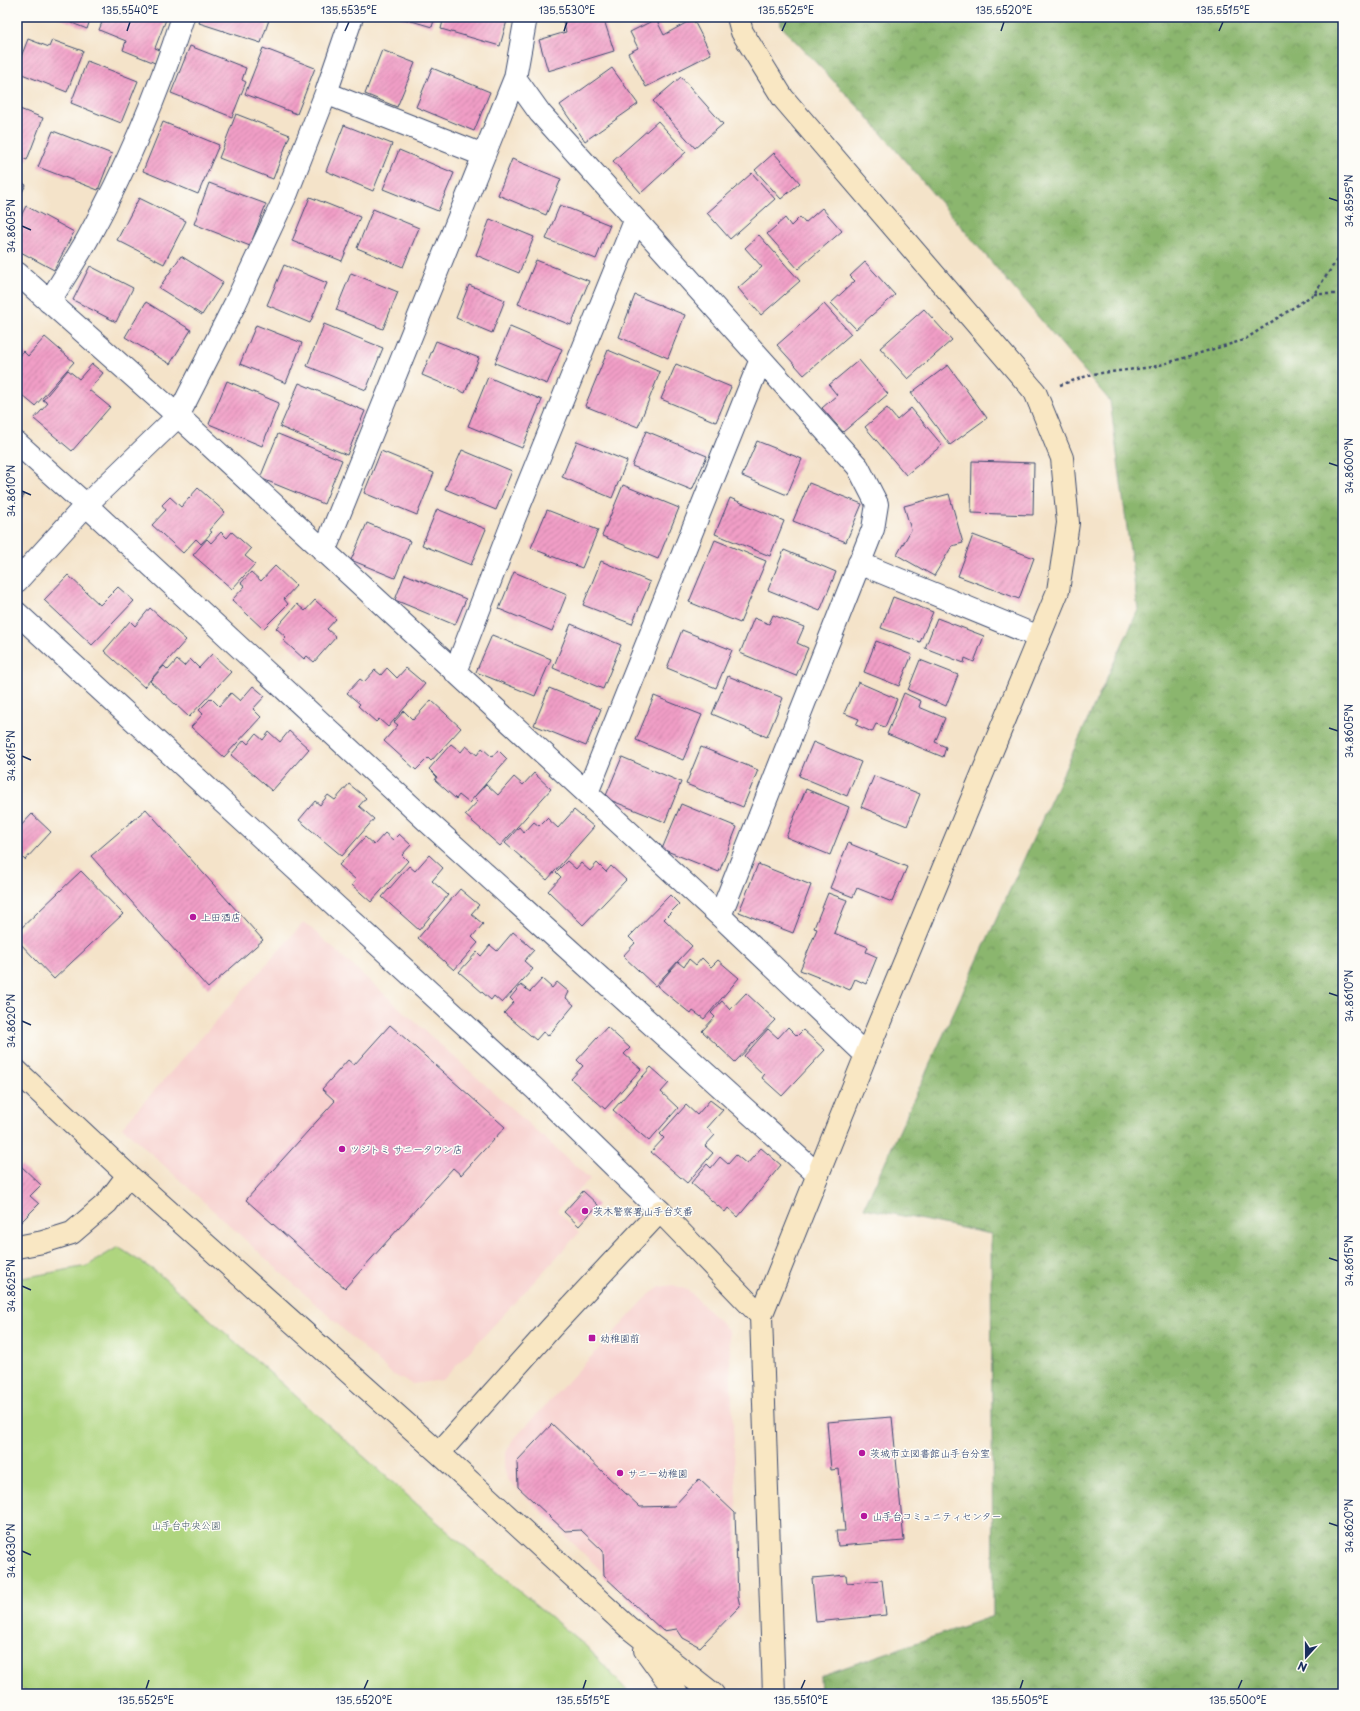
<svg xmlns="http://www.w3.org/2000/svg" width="1360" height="1711" viewBox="0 0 1360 1711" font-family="'Playpen Sans','Klee One',sans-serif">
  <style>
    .built { fill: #f7d0ce }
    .forest { fill: url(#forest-crowns); stroke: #537266 }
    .park { fill: #afd57f; stroke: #65826e }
    .building { fill: url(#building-hatch) }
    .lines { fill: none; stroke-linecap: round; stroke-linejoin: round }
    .street-casing { stroke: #3c4a6e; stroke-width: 24 }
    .secondary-casing { stroke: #3c4a6e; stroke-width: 24 }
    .path { stroke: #3c4a6e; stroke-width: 2.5; stroke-dasharray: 3 3; stroke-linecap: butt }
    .street { stroke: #fff; stroke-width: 22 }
    .secondary { stroke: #f9e7c3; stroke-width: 22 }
    .ticks { fill: none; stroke: #1b2f5e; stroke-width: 1.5 }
    .poi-dot { fill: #b5179e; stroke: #fdfcf7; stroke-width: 1.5 }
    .labels { text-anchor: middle; stroke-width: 3; stroke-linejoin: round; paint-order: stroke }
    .poi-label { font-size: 10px; fill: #1b2f5e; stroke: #fdfcf7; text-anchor: start }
    .park-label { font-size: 10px; fill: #405866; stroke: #fdfcf7 }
    .neatline { fill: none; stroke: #1b2f5e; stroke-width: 1.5 }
    .ticks-label { font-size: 10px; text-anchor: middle; fill: #1b2f5e }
  </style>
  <defs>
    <pattern id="forest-crowns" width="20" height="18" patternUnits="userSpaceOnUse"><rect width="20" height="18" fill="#8bb66e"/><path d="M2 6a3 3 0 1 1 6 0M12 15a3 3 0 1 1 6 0" fill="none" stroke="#71945e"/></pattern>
    <pattern id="building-hatch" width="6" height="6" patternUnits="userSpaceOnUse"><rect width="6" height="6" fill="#f19ec6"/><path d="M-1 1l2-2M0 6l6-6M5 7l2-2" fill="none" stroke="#c281a4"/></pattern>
  </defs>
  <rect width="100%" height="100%" fill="#fdfcf7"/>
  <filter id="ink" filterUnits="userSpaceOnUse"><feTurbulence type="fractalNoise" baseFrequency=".025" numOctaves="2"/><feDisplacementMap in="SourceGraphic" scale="8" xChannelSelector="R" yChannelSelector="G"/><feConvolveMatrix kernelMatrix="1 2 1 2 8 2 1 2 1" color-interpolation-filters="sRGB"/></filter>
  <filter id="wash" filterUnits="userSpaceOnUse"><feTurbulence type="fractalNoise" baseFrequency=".012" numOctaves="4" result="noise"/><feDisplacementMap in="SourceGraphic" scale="16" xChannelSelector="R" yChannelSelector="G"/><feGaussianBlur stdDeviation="0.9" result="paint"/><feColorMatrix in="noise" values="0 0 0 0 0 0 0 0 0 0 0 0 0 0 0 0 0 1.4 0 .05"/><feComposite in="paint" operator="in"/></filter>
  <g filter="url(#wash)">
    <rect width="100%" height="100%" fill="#f4e3c9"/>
    <path class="built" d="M304,922L590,1179L557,1210L579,1233L443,1380L412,1384L392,1374L122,1127Z
      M673,1285L688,1290L729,1331L741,1610L701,1650L666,1634L507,1479L504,1467L506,1453L512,1441L649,1295L660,1287Z"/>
    <path class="forest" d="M780,17H1343V1694H821L820,1676L993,1616L991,1234L864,1208L1138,610L1110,401L865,114L781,26Z"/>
    <path class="park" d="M118,1247L158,1273L455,1538L587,1647L630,1694H28L17,1685V1279L87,1266Z"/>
    <g id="blocks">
      <path class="building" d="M57,17H91L87,29Z
        M104,17H167L155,48L160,50L155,63L123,50L126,41L99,30Z
        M201,17H270L261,43L199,23Z
        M398,17H435L432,27Z
        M444,17H508L500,46L441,29Z
        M562,17H593L595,23L604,20L614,51L548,71L539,40L566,32Z
        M656,19L664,35L693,19L711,54L646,87L628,53L638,48L630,32Z
        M28,39L49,47L52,40L83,51L67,92L17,72V67Z
        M190,46L246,68L242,80L246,82L232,117L171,93Z
        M263,48L315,68L297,114L245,94Z
        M382,50L415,63L397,107L365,94Z
        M87,61L138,81L121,123L71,103Z
        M432,68L490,92L474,131L416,107Z
        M612,68L638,104L585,141L560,105Z
        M681,77L723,124L695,148L653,101Z
        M17,108L43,118L27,160L17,156Z
        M236,114L290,135L273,179L219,158Z
        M658,121L686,152L641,193L613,161Z
        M163,122L219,145L198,194L143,171Z
        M344,125L392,144L373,191L326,171Z
        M53,131L112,154L98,190L38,167Z
        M399,150L454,173L438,211L383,189Z
        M774,153L800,183L781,199L755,170Z
        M512,159L561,179L546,215L498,195Z
        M752,173L775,199L730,239L707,213Z
        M17,180L26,185L17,201Z
        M209,183L266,204L250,246L194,224Z
        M310,197L360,217L342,261L292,241Z
        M139,198L186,221L164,264L117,240Z
        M560,205L610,225L596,259L546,239Z
        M26,206L74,232L54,270L17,250V224Z
        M822,208L842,231L798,269L767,234L785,218L791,226L800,217L805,223Z
        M373,209L419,228L403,267L357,248Z
        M490,219L534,237L519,273L476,255Z
        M759,235L800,281L761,315L738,288L762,267L745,248Z
        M181,256L223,282L202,315L159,288Z
        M536,260L589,281L571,325L518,304Z
        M865,262L895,295L856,329L831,303L855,281L850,276Z
        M284,265L327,283L310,323L267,305Z
        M90,266L133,288L116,322L73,300Z
        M351,273L398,292L383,329L336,310Z
        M469,285L505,300L492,333L456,318Z
        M635,295L685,315L668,358L619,337Z
        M146,302L191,330L170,364L125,337Z
        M824,304L851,334L804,375L777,345Z
        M924,309L952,340L908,379L880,348Z
        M324,324L383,348L366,390L307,366Z
        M256,325L302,343L286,383L240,364Z
        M510,327L562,349L547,384L495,363Z
        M45,337L74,362L35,406L17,391V358L23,351L28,356Z
        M436,341L479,358L465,393L422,375Z
        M608,350L660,372L638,427L585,406Z
        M859,360L888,394L843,432L822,408L837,395L829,385Z
        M92,364L103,373L89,390L110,407L72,451L34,419L48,403L43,400L68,370L79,379Z
        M676,364L731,387L716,422L661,399Z
        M948,365L987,418L950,445L911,393Z
        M488,377L542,400L522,448L468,426Z
        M227,381L279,403L262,446L209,424Z
        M299,383L365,411L347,455L280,427Z
        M887,408L897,420L911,408L942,445L906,475L865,427Z
        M646,431L707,456L692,490L632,466Z
        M278,434L342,460L324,504L260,478Z
        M577,441L627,461L612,498L562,477Z
        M757,441L802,459L787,495L742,476Z
        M462,450L512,471L496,510L445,489Z
        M381,451L434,473L417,515L364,493Z
        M972,461L1034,463L1033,515L971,513Z
        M809,483L862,504L846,542L793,521Z
        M623,485L679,508L658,559L602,536Z
        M198,488L225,512L209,530L212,532L201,544L196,539L183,553L152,525L166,510L162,505L170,497L181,507Z
        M17,490L24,496L17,504Z
        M949,494L963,543L952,546L934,576L897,555L911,530L904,506Z
        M730,498L784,521L770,556L715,534Z
        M437,509L486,529L471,565L422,545Z
        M547,510L598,530L582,568L531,548Z
        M367,523L410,541L395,578L351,560Z
        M221,532L227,538L232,532L251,549L245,556L255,564L232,589L193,555L207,539L211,543Z
        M973,535L1034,558L1019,599L958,576Z
        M715,540L766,561L740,623L689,602Z
        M784,550L836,572L820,611L768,590Z
        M601,561L650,582L632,624L583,605Z
        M275,566L296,586L284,599L288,604L263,629L232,600L245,586L241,583L251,572L261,581Z
        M514,572L567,594L552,631L499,609Z
        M405,574L466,599L455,625L395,600Z
        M68,575L100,605L118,587L134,601L92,645L44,600Z
        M893,597L933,612L920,642L881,628Z
        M315,600L336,619L327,629L336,637L314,662L307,656L304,659L283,640L286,637L276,628L297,604L305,611Z
        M150,608L186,640L144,687L104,651L130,621L135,626Z
        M773,615L804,627L797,643L808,648L796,676L740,653L754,618L769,624Z
        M937,618L984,636L974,662L965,658L964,663L925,648Z
        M571,624L621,645L603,689L553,668Z
        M682,630L732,650L716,688L667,668Z
        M492,635L551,659L535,696L476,672Z
        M876,641L912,655L899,686L864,672Z
        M212,654L231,672L189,717L150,681L164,666L168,670L177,660L184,666L190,659L199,668Z
        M920,660L958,675L946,706L908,690Z
        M387,668L397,678L406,668L425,684L388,727L379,719L376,722L358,706L360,704L347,693L360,679L364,682L375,670L381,675Z
        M728,676L783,698L767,737L712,714Z
        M858,682L897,699L885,727L876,724L872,732L856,725L859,719L844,713Z
        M253,686L265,696L253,709L261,717L224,757L191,727L203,714L199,710L211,698L219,706L231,693L240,701Z
        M549,688L601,709L586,746L534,725Z
        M904,693L921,701L919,707L945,718L935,742L946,747L943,757L887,734Z
        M654,696L702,715L683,760L636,740Z
        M431,700L461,728L431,761L428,758L416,770L384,741L398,725L394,722L404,711L413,720Z
        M289,731L309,749L272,791L231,755L244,740L248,744L256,734L263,740L269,732L280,742Z
        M813,742L861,762L847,796L799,776Z
        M451,744L461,752L466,746L477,755L482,748L492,757L498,750L507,759L469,803L459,795L456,799L435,780L437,777L429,769Z
        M701,747L758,770L743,807L686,784Z
        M622,757L681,782L665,822L605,798Z
        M534,773L551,789L500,846L465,815L478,801L474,797L486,784L498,795L514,777L523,785Z
        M874,776L920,794L907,826L861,807Z
        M349,784L366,798L359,806L374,819L342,856L299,820L315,801L320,805L328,795L335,800Z
        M806,789L849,807L830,855L786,837Z
        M681,804L737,827L719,872L662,849Z
        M146,809L263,940L208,988L91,856Z
        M574,810L594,827L547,880L505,843L519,827L524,833L534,822L539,826L547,818L558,828Z
        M32,814L51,832L25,860L17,853V830Z
        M385,833L393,840L399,834L411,845L402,855L408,861L371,902L352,885L356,880L339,865L365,837L374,845Z
        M848,843L907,867L892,902L857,888L853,897L830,888Z
        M429,855L443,868L432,881L448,895L419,930L382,897L409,866L415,871Z
        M567,861L576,869L581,863L590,871L597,863L606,872L611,866L626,880L583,925L548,891L561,877L556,872Z
        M758,864L811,885L793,933L739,912Z
        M81,871L123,914L54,979L17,940V932Z
        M460,889L479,905L471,914L483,924L472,937L478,943L454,970L418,938Z
        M828,893L847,900L834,933L868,947L866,952L877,957L866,984L855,979L850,990L800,970L817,929L814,928Z
        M670,895L679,904L664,919L692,946L655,986L623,956L635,943L629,937Z
        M513,932L534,950L524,961L533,969L502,1003L494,996L491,1000L459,972L477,952L481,956L490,945L497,951Z
        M702,958L711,967L718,960L739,978L704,1019L693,1011L691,1014L657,986L678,962L684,967L689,959L696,965Z
        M542,979L552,988L557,982L569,992L566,998L574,1005L548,1036L543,1032L536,1040L504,1013L514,1002L510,998L521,985L530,992Z
        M746,993L775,1020L735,1062L702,1031L715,1017L711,1013L722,1001L730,1010Z
        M390,1025L505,1127L461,1175L453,1168L345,1288L246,1200L335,1101L322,1089L348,1060L354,1065Z
        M607,1027L630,1048L624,1054L641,1069L605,1109L571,1079L583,1066L577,1060Z
        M788,1027L797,1036L803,1030L825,1050L782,1096L762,1078L764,1075L744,1056L768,1029L778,1038Z
        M651,1067L669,1083L661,1092L678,1108L649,1141L613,1110Z
        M710,1100L723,1110L707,1128L715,1135L705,1146L713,1153L687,1183L651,1152L664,1138L660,1134L686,1105L697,1115Z
        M761,1148L781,1165L738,1217L728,1208L725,1212L691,1183L707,1164L711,1168L720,1157L728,1164L736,1155L747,1164Z
        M21,1166L41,1185L30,1196L39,1204L19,1224L17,1222V1170Z
        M583,1191L598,1205L579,1226L564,1212Z
        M892,1417L904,1541L838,1546L836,1531H845L839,1469L831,1470L827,1422Z
        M552,1424L640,1507L674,1506L699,1479L735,1513L738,1597L740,1606L700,1647L683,1638L677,1629L663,1631L604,1576L603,1551L581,1530L565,1531L518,1487L517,1461Z
        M846,1575L847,1583L882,1580L886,1615L816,1622L812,1578Z"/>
    </g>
  </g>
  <g filter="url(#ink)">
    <use href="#blocks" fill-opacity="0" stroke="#3c4a6e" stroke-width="1"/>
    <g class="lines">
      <defs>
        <path id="street" d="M526,17L515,78L540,113L858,467L877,504L873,529L720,916
          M326,93L483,155
          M17,273L178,416L720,916L866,1055
          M49,302C62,281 75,261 87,240C126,169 158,94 183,17
          M17,443L86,505L429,823L818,1175
          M324,552L515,78
          M859,563L1039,637
          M17,581L86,505L178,416L235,304L287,193L326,93L352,17
          M17,613L535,1089L660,1211
          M455,672L514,519L635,221
          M587,793L761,359"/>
        <path id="secondary" d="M738,17L742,32L783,98L1035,392L1062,458L1068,523L1058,591L866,1055L761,1316L774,1694
          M17,1071L128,1175L439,1453L629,1628L713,1694
          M17,1247L43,1242L72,1233L107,1203L128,1175
          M439,1453L551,1328L660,1211L761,1316
          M645,1650L677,1694"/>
      </defs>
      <use href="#street" class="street-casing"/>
      <use href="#secondary" class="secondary-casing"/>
      <path class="path" d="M1314,294H1340L1343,296
        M1060,385L1093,374L1153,367L1244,340L1314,294L1343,251"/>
      <use href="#street" class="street"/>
      <use href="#secondary" class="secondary"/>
    </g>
  </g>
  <path class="ticks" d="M127,31L130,22M345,31L349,22M564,31L567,22M782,31L786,22M1001,31L1004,22M1219,31L1223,22M1329,198L1338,201M22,226L31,230M1329,463L1338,466M22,491L31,495M1329,728L1338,731M22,756L31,760M1329,993L1338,996M22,1021L31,1025M1329,1258L1338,1261M22,1286L31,1290M1329,1523L1338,1526M22,1551L31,1555M146,1689L149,1680M364,1689L368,1680M583,1689L586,1680M801,1689L805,1680M1020,1689L1023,1680M1238,1689L1242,1680"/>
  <g class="poi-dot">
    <circle cx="193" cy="917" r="4"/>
    <circle cx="342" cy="1149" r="4"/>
    <circle cx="585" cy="1211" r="4"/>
    <rect x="588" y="1334" width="8" height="8" rx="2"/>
    <circle cx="862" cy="1453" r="4"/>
    <circle cx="620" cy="1473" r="4"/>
    <circle cx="864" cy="1516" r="4"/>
  </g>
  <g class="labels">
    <g class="poi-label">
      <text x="201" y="921">上田酒店</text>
      <text x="350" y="1153">ツジトミ サニータウン店</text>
      <text x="593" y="1215">茨木警察署山手台交番</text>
      <text x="600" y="1342">幼稚園前</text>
      <text x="870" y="1457">茨城市立図書館山手台分室</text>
      <text x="628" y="1477">サニー幼稚園</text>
      <text x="872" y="1520">山手台コミュニティセンター</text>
    </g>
    <g class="park-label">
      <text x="186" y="1529">山手台中央公園</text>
    </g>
  </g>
  <rect width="1360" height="1711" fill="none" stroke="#fdfcf7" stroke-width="44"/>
  <g transform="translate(1306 1657) rotate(201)" stroke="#fdfcf7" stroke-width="3" paint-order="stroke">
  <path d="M0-3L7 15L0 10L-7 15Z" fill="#1b2f5e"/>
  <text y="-6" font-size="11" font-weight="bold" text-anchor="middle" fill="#1b2f5e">N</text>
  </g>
  <rect x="22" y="22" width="1316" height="1667" class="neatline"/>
  <g class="ticks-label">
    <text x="130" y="14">135.5540°E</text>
    <text x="349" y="14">135.5535°E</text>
    <text x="567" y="14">135.5530°E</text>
    <text x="786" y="14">135.5525°E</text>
    <text x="1004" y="14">135.5520°E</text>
    <text x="1223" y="14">135.5515°E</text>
    <text transform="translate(1349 201) rotate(-90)" y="4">34.8595°N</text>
    <text transform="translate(11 226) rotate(-90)" y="4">34.8605°N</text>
    <text transform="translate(1349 466) rotate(-90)" y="4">34.8600°N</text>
    <text transform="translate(11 491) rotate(-90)" y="4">34.8610°N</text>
    <text transform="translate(1349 731) rotate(-90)" y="4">34.8605°N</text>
    <text transform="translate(11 756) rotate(-90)" y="4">34.8615°N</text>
    <text transform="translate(1349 996) rotate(-90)" y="4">34.8610°N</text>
    <text transform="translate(11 1021) rotate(-90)" y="4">34.8620°N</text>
    <text transform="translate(1349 1261) rotate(-90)" y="4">34.8615°N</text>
    <text transform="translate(11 1286) rotate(-90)" y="4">34.8625°N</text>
    <text transform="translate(1349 1526) rotate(-90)" y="4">34.8620°N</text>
    <text transform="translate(11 1551) rotate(-90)" y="4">34.8630°N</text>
    <text x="146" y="1704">135.5525°E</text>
    <text x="364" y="1704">135.5520°E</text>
    <text x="583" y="1704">135.5515°E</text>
    <text x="801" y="1704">135.5510°E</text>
    <text x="1020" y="1704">135.5505°E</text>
    <text x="1238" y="1704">135.5500°E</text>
  </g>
</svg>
